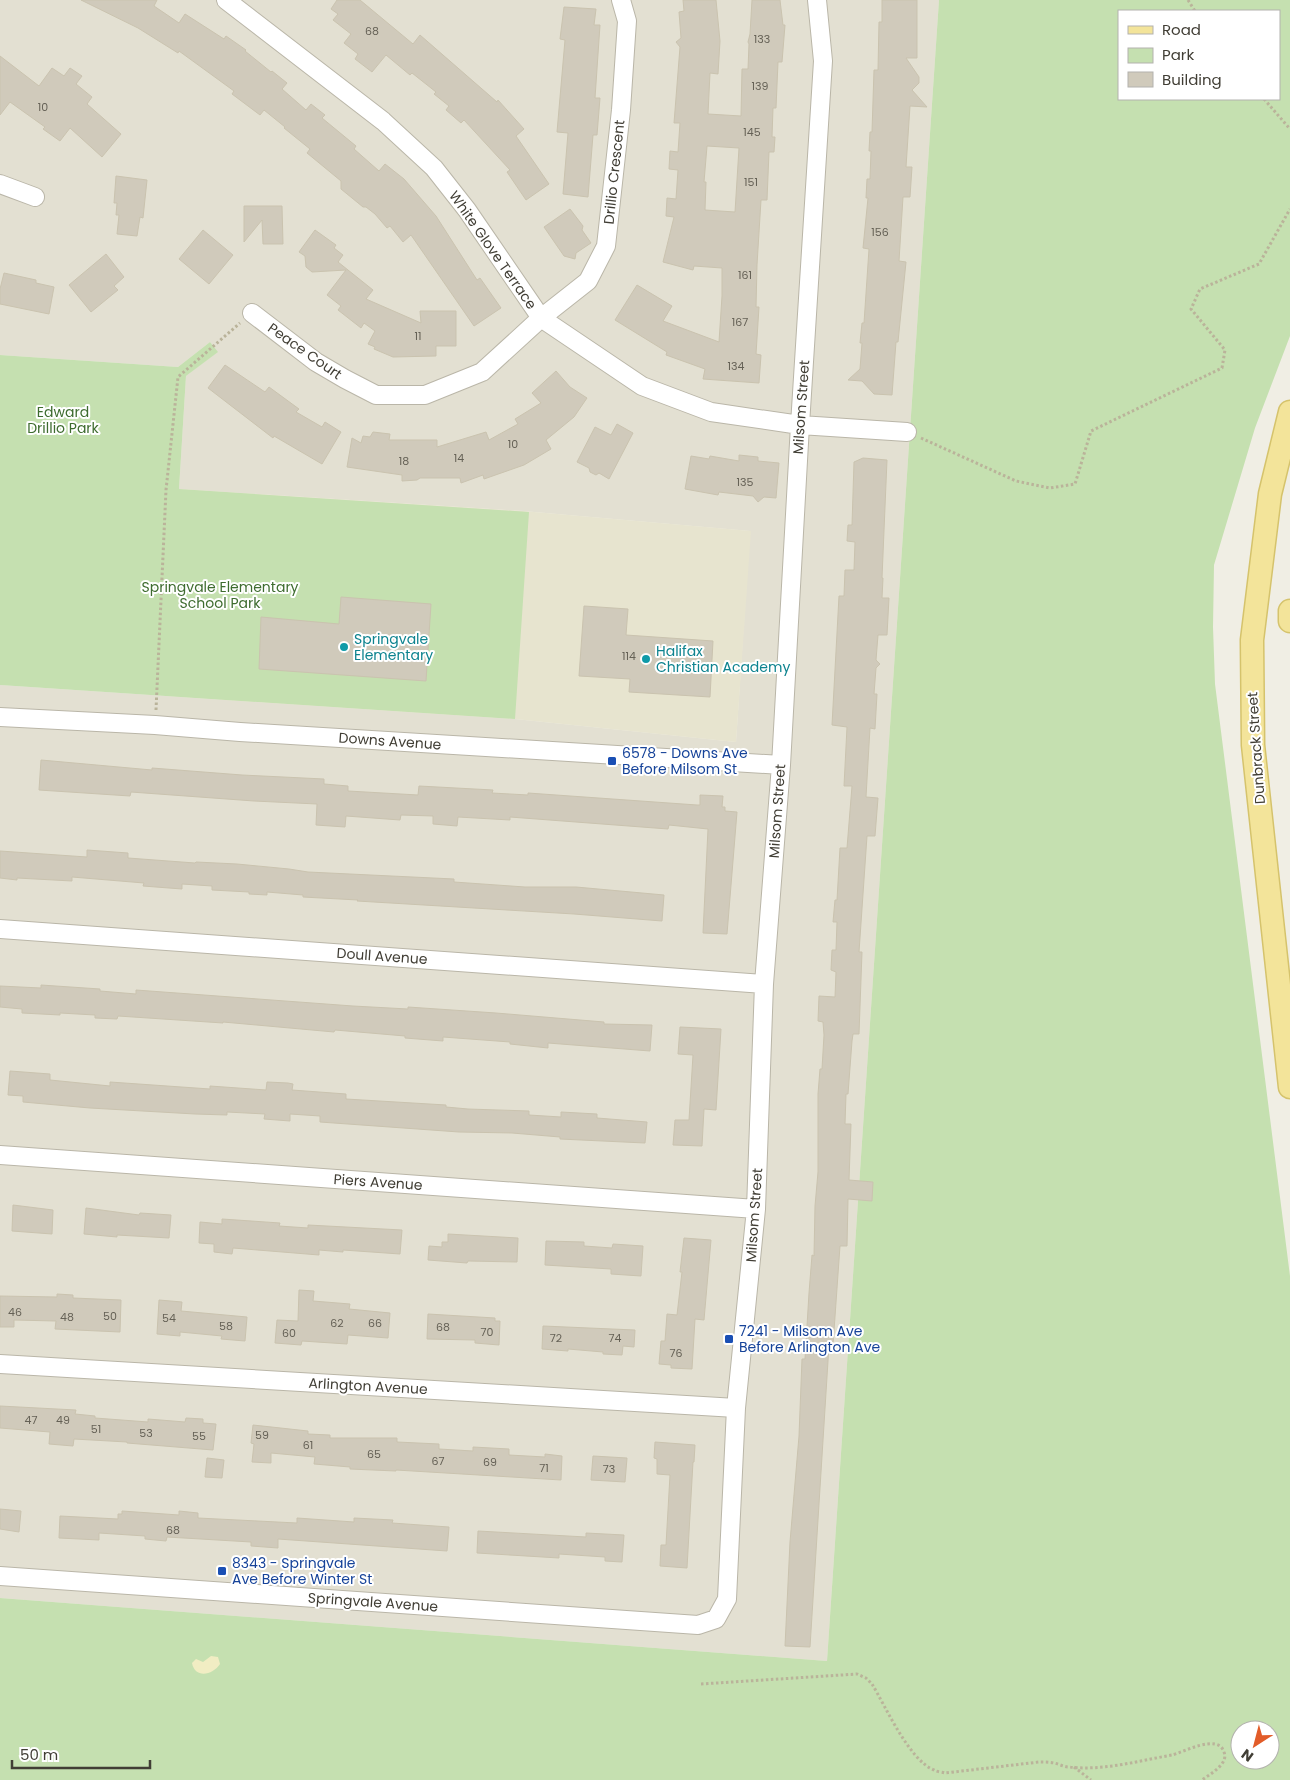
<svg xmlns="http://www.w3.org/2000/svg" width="1290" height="1780" viewBox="0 0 1290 1780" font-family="Poppins,sans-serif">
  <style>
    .residential { fill: #e3e0d2 }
    .education { fill: #e7e4cf }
    .green { fill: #c5e0b0; fill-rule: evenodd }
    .sand { fill: #f1edc3 }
    .building { fill: #d0cabb; stroke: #cac3af; fill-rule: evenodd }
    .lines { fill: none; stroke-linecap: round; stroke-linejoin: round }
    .minor-casing { stroke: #bab6a8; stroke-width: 20 }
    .major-casing { stroke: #d5c36c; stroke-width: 25 }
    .path { stroke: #bab39a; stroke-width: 3; stroke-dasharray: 2.5 2.5; stroke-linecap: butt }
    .minor { stroke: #fff; stroke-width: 18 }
    .major { stroke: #f3e49a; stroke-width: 22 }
    .culture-dot { fill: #0f9aa8; stroke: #fff; stroke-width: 2 }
    .transit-dot { fill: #1a4fb4; stroke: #fff; stroke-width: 2 }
    .labels { text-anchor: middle; stroke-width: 4; stroke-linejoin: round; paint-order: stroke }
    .number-label { font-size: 11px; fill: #656156 }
    .street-label { font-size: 14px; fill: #413e35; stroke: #fff }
    .park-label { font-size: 14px; fill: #3e6c2f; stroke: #fff }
    .culture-label { font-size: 14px; fill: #0d838f; stroke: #fff; text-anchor: start }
    .transit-label { font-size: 14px; fill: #164399; stroke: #fff; text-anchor: start }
  </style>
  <rect width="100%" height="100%" fill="#f0eee4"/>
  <path class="residential" d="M0,0H939L827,1661L0,1598V685L515,719L736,742L750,531L523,511L179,489L186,376L217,352L210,342L178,367L0,355Z"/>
  <path class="education" d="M179,489L523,511L751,531L736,742L515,719L167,696Z"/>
  <path class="green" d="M939,0H1290V336L1255,428L1214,565L1213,627L1215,684L1290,1276V1780H0V1598L827,1661ZM1119,11H1279V99H1119ZM1240,1730H1270V1760H1240Z
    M210,342L218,352L186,376L179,489L529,512L515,719L0,685V355L178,367Z"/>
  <path class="sand" d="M211,1656L218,1657L220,1664C213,1675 195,1679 192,1663L196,1659L203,1662Z"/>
  <path class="building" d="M81,0H157L154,6L179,23L185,14L224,39L226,36L246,50L245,51L271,72L272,71L287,83L282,89L306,110L311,104L325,115L322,118L356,146L354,149L379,171L385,164L404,179L436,216L477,280L480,278L501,308L474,326L411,235L403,242L390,226L387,228L375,214L366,207H363L341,189V181L307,153L310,149L284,128L285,127L264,110L260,115L232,94L234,91L179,51L178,53L138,28Z
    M337,0H360L413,44L420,35L497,102L498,100L524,129L516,136L549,184L526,200L507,172L510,170L464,120L461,123L446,110L449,106L434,94L436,92L412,73L410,75L386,55L372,72L355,59L358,54L344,43L351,34L333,20L338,14L331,9Z
    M683,0H716L720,41L718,74L710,73L708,114L741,116L742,69H748L749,44L748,42L750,34L752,0H780L783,25H785L782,62H778L776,108H773L772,137H775L774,152H769L767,200H761L757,265L756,307H759L756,354L761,355L759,383L703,379L705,369L666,355L667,352L615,320L637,285L672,306L663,321L719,342L722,296V268L694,266L693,270L663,262L674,217L666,216L667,198L676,199L678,170L669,169L670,151L678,152L680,123H674L680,47L676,42L681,38L679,12L684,11ZM707,146L739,148L735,212L705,210L706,182H704Z
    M882,0H917V58H906L919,77V83L912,90L927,107L910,106L906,167H912L910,197H903L899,261L906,262L898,342H896L892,395L874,394L862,381L848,380L860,369L862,343H860L862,323H864L869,249L863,248L868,198H866L867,179H870L871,151H869L870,132H872L874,70H878L879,22H882Z
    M564,7L596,9L594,25H600L595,98H600L597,135H593L588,197L563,194L568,133L557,132L565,40L560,39Z
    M0,56L39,86L52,68L64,76L70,68L82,76L76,84L92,97L87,104L121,134L102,157L70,128L60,141L43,129L45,127L10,102L0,115Z
    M116,176L147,180L143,218L140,217L137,236L117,234L119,215H116L117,203H114Z
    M244,206H282L283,244H263L262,220L244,242Z
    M570,209L583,226L582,230L591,243L576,253L575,259L564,256L544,227Z
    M203,230L233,255L209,284L179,259Z
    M315,230L336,245L334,248L343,255L338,262L373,290L366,299L421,323L420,311H456V346H436V356L393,357L374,349L375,347L368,344L375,331L364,323L361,328L338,310L341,306L327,295L346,270L312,272L306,267L305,256L299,252Z
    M106,254L124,277L114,286L118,290L91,312L69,285Z
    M4,273L36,280V283L54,287L49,314L0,304V289Z
    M225,365L265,392L269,387L299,409L296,412L322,427L325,422L341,432L322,464L274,436L273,438L208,388Z
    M556,371L570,387L587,398L574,417L546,440L551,449L524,465L484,479L483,475L461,483L460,478H420L417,480L402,481V475L347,467L352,438L361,443L363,436L370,437L373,432L390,434L389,440H437V447L486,432L489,440L518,424L515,419L541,403L532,393Z
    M617,424L633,433L609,479L599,473L596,475L590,472L589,468L577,462L595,427L611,435Z
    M739,455L758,457V461L779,463L776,498L764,497L758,502L753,496L719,492L718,495L685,489L691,456L709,459L710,456L739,461Z
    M863,458L887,460L882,578H883L882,598H889L887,635H878L876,660L880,664L876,668L874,694H877L875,729L870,728L866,797L878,798L875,836H867L859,952H862L859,1034H853L852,1041L848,1094H846L845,1124H851L849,1180L873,1182L872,1201L848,1199L847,1246H840L833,1345H829L810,1647L785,1646L790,1542L799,1436L802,1359H805L809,1293L812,1255L814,1256L815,1206L818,1172V1094L820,1069H822L824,1035L823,1022L818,1021L819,996L835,997L836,972L831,970L832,950H836L837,922H833L835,900H837L840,848H847L852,786H844L847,727L832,725L839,596H844L845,570H854L855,542L847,541L848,525H852L854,462Z
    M341,597L431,604L426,681L259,669L261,617L339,624Z
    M584,606L628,609L626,635L713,641L710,697L629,692L630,679L579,676Z
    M41,760L152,770V768L242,775L324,779V784L348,786V791L418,795L419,786L493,790L492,793L528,795V793L697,805H700V795L723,796L722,807H725V811L737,812L727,934L703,933L708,829L669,825L668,829L510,817V820L458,817L457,826L433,824V816L401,815L400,820L346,816L345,827L316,825L317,804L254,801L131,792L130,796L39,790Z
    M87,850L128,853V858L195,863L196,862L237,864L289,869L308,872L454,879V882L525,887H576L664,895L662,921L574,914L357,901L358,900L303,897V895L267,892V895L249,894V892L212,890V886L182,884V889L143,886L144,883L72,877V881L17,878V880L0,878V851L87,857Z
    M41,985L100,989V991L136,994V990L353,1006L408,1009V1007L496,1013L604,1022V1024L652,1025L650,1051L548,1043V1048L510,1044V1042L443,1037V1041L405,1038V1036L335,1030L334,1032L223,1022V1023L118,1016L117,1019L95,1018V1015L60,1013V1015L22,1013V1009L0,1007V986L41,988Z
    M680,1027L721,1029L716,1110L704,1109L702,1146L673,1145L675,1120H689L693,1055L678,1054Z
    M10,1071L50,1074V1080L110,1086V1082L210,1089V1086L266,1090L267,1082L288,1083L293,1084L292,1090L346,1094V1099L446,1105V1107L468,1109L529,1111V1115L561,1117V1112L597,1114V1118L647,1122L645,1143L560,1139V1137L512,1133L459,1132L320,1122V1116L290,1114V1121L264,1119L265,1114L227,1112V1115L195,1114L90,1108L23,1102V1096L8,1095Z
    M13,1205L53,1210L52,1234L12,1231Z
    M86,1208L139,1215L140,1213L171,1215L169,1238L117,1235V1237L84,1234Z
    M222,1219L280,1223L279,1226L308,1228V1225L402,1230L400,1254L343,1250V1252L319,1250V1255L233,1248L232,1254L214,1252V1244L199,1243L200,1222L222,1224Z
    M448,1234L518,1238L517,1262L468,1261L467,1263L428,1260L429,1246L442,1247V1242H448Z
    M684,1238L711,1240L704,1320L695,1319L692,1369L671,1368V1365L659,1364L661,1341H665L667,1314L677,1315L682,1272H680Z
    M546,1241L584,1242V1246L612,1248L613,1244L643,1246L641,1276L611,1274V1269L545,1265Z
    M299,1290L314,1291L313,1301L350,1304L349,1309L390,1313L388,1338L348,1335L347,1344L302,1341L301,1345L275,1343L277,1320L298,1321Z
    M57,1294L73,1295V1298L121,1300L120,1332L55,1329L56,1321L14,1320V1327H0V1296L57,1297Z
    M159,1300L182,1302L181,1311L247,1317L245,1341L221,1339L222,1336L180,1332V1336L157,1334Z
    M428,1314L495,1318V1321H500L499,1345L475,1343V1340L427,1339Z
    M543,1326L635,1330L634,1347L623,1346L622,1355L603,1354V1352L568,1349V1351L542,1349Z
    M0,1406L76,1410L75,1414L95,1416V1418L148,1422V1419L185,1422L186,1418L203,1419V1423L216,1424L213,1450L127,1443V1442L74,1439L73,1446L49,1444L50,1432L0,1428Z
    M253,1425L308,1431V1434L330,1435V1438H397V1442L439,1444V1449L473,1451V1447L509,1449V1455L545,1457V1454L562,1456L561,1480L396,1470V1471L350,1469V1467L314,1464L315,1457L271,1453V1463L252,1462L254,1444L251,1443Z
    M655,1442L695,1445L694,1462H693L687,1568L660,1566L661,1545H666L670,1475L657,1474V1459L654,1458Z
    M593,1456L627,1458L625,1482L591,1480Z
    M207,1458L224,1460L222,1478L205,1477Z
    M0,1509L21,1511L19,1532L0,1529Z
    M122,1511L179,1515V1511L198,1513V1518L297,1523V1518L354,1522V1518L393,1520L392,1523L449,1527L447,1551L278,1539V1548L251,1546V1542L167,1537L166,1541L145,1539V1536L99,1533V1540L59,1538L60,1516L118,1519V1514H122Z
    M478,1531L586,1537V1533L624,1535L622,1562L605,1561V1557L559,1554V1558L477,1553Z"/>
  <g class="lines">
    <defs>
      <path id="minor" d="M226,0L383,121L434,168L467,210L541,318L642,386L711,412L800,425L907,432
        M0,184L35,197
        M252,313L316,362L345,379L376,395H425L482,372L541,318L588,281L606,246L621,110L627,21L621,0
        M0,717L155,725L240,732L781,765
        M0,929L764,984
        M0,1155L756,1209
        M0,1364L736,1408
        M0,1576L698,1625L716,1619L727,1599L736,1408L756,1209L764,984L781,765L800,425L823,61L817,0"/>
      <path id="major" d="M1290,412L1270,494L1252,640L1253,745L1290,1087
        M1290,611V621"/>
    </defs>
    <use href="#minor" class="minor-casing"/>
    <use href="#major" class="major-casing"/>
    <path class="path" d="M1188,0L1195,11
      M1264,99L1290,129
      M921,438L1016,481L1050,488L1075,484L1091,431L1222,368L1225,350L1191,309L1200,289L1259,264L1290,209
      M156,710L166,490L178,377L240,323
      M701,1684L857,1674L866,1678L872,1684C886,1707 909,1760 934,1770C937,1772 942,1772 945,1773L1039,1762C1044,1762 1049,1762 1054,1763C1059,1764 1064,1767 1069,1767C1103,1771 1138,1761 1172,1755C1184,1752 1218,1733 1224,1752C1229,1764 1210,1774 1202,1780
      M1074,1767L1091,1780"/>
    <use href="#minor" class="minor"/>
    <use href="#major" class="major"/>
  </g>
  <g class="culture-dot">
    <circle cx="344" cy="647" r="5"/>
    <circle cx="646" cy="659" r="5"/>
  </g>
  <g class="transit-dot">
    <rect x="607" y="756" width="10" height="10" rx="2.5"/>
    <rect x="724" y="1334" width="10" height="10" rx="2.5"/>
    <rect x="217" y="1566" width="10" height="10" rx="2.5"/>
  </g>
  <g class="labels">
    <g class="number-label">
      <text x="372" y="35">68</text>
      <text x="762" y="43">133</text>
      <text x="760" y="90">139</text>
      <text x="43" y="111">10</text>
      <text x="752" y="136">145</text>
      <text x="751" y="186">151</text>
      <text x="880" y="236">156</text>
      <text x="745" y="279">161</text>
      <text x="740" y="326">167</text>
      <text x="418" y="340">11</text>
      <text x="736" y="370">134</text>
      <text x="513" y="448">10</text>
      <text x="459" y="462">14</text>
      <text x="404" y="465">18</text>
      <text x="745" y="486">135</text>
      <text x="629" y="660">114</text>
      <text x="15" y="1316">46</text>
      <text x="110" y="1320">50</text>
      <text x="67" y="1321">48</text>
      <text x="169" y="1322">54</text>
      <text x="337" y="1327">62</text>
      <text x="375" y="1327">66</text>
      <text x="226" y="1330">58</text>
      <text x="443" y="1331">68</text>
      <text x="487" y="1336">70</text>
      <text x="289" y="1337">60</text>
      <text x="556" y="1342">72</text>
      <text x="615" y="1342">74</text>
      <text x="676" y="1357">76</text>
      <text x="31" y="1424">47</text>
      <text x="63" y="1424">49</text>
      <text x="96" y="1433">51</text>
      <text x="146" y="1437">53</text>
      <text x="262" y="1439">59</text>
      <text x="199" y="1440">55</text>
      <text x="308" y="1449">61</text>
      <text x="374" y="1458">65</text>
      <text x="438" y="1465">67</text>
      <text x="490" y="1466">69</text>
      <text x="544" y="1472">71</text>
      <text x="609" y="1473">73</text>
      <text x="173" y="1534">68</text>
    </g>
    <g class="street-label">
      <text transform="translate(614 172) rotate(-84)" y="5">Drillio Crescent</text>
      <text transform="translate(493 250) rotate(55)" y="5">White Glove Terrace</text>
      <text transform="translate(305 351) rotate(35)" y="5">Peace Court</text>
      <text transform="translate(801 407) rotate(-86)" y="5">Milsom Street</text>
      <text transform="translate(390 741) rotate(4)" y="5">Downs Avenue</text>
      <text transform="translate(1256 748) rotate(-94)" y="5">Dunbrack Street</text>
      <text transform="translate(777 811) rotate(-86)" y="5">Milsom Street</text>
      <text transform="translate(382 956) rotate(4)" y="5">Doull Avenue</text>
      <text transform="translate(378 1182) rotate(4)" y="5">Piers Avenue</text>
      <text transform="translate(754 1215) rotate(-86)" y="5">Milsom Street</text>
      <text transform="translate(368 1386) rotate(3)" y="5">Arlington Avenue</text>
      <text transform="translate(373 1602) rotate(4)" y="5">Springvale Avenue</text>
    </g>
    <g class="park-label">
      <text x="63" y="417">Edward<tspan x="63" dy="16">Drillio Park</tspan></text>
      <text x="220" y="592">Springvale Elementary<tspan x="220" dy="16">School Park</tspan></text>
    </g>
    <g class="culture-label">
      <text x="354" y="644">Springvale<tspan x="354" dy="16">Elementary</tspan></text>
      <text x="656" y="656">Halifax<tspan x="656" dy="16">Christian Academy</tspan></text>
    </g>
    <g class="transit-label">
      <text x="622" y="758">6578 - Downs Ave<tspan x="622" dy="16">Before Milsom St</tspan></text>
      <text x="739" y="1336">7241 - Milsom Ave<tspan x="739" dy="16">Before Arlington Ave</tspan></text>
      <text x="232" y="1568">8343 - Springvale<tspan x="232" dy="16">Ave Before Winter St</tspan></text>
    </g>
  </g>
  <rect x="1118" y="10" width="162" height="90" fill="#ffffff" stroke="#b3b2ae"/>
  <rect x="1128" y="26" width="25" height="8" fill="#f3e49a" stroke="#b3b2ae"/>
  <text x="1162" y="35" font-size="15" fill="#413e35">Road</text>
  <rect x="1128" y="48" width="25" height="15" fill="#c5e0b0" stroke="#b3b2ae"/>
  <text x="1162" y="60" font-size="15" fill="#413e35">Park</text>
  <rect x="1128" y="72" width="25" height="15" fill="#d0cabb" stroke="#b3b2ae"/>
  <text x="1162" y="85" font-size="15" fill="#413e35">Building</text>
  <g transform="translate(1255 1745) rotate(216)"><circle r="24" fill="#ffffff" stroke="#b3b2ae"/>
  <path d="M0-4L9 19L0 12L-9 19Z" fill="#e25c29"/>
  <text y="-8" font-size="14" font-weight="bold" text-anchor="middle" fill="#413e35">N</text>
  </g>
  <path d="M12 1760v8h138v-8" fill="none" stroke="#413e35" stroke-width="2.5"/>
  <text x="20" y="1760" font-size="15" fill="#413e35" stroke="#ffffff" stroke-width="4" paint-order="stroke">50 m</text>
</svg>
